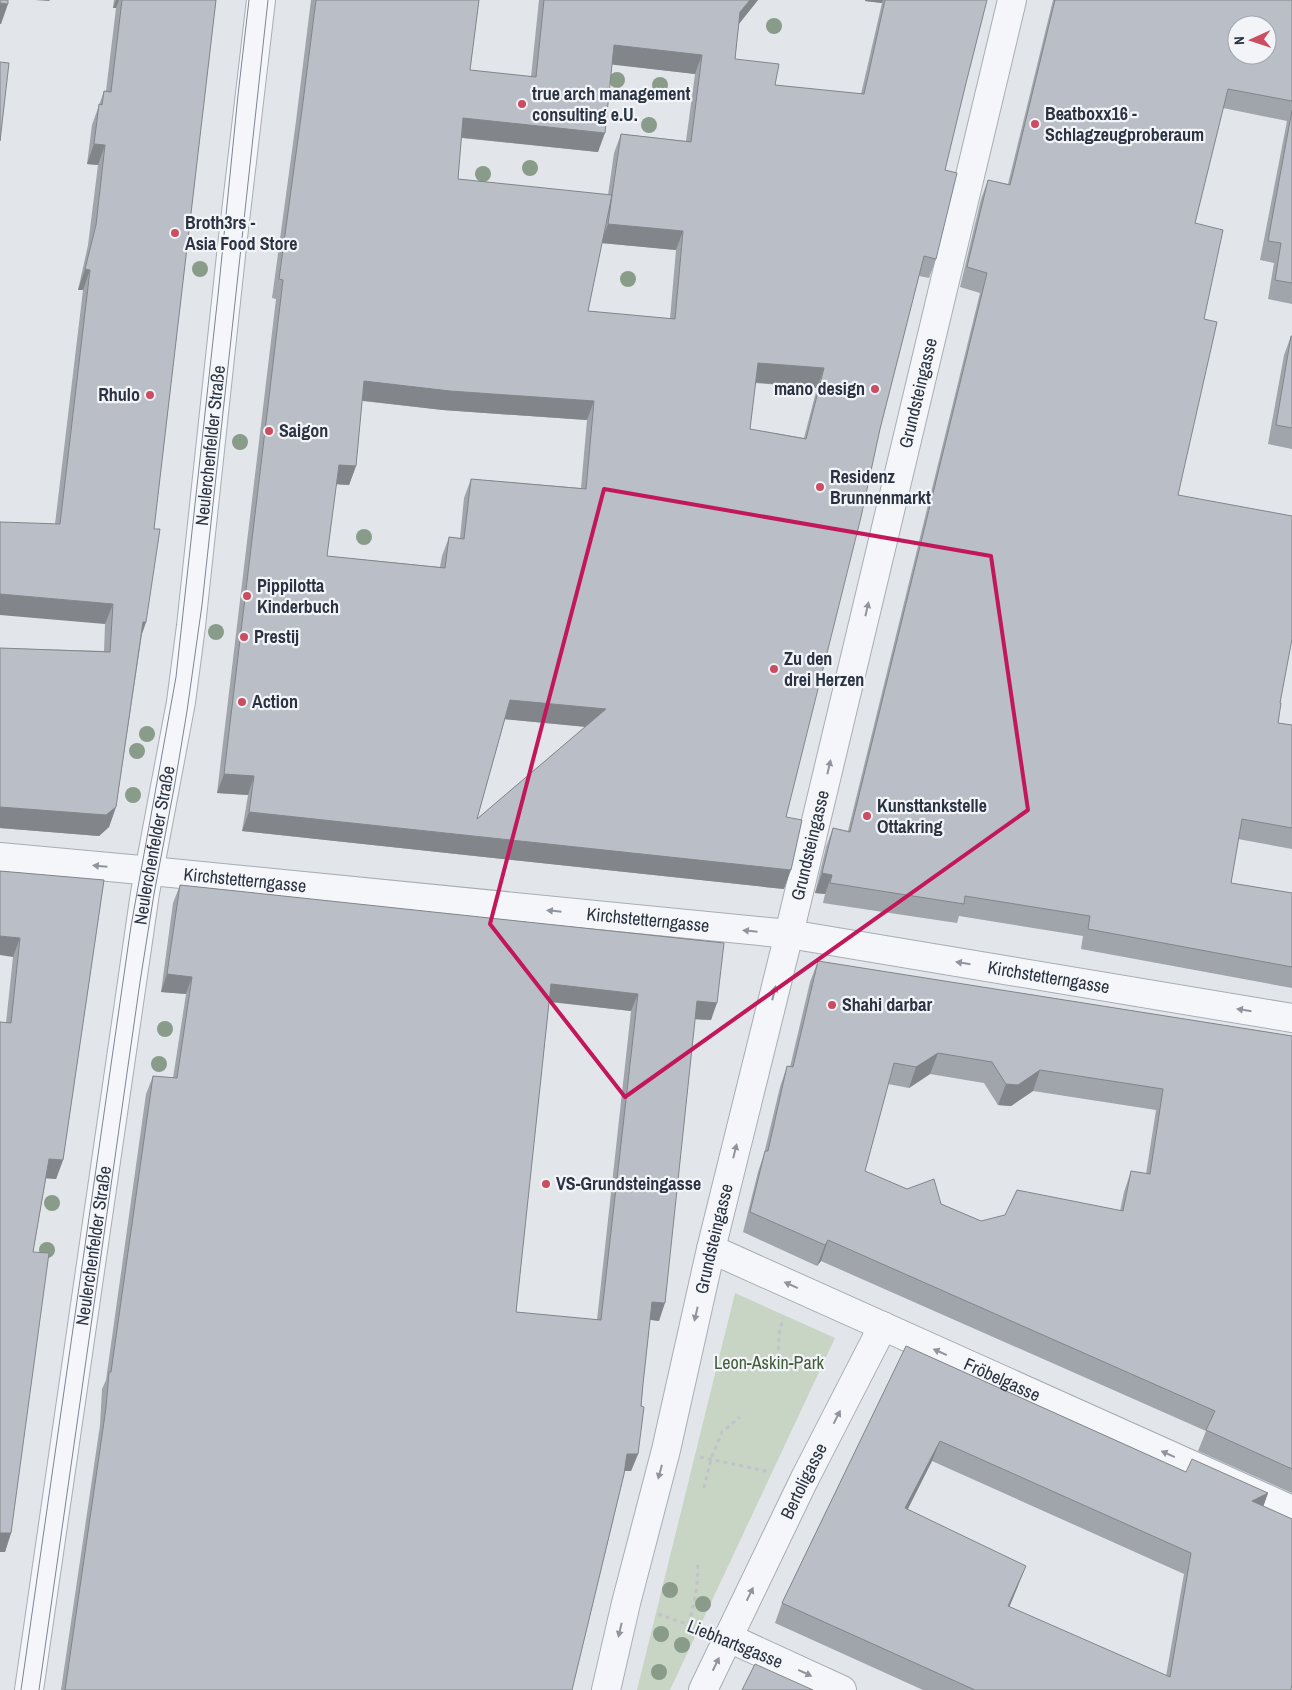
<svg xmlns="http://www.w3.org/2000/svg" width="1292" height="1690" viewBox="0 0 1292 1690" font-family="'Archivo Narrow',sans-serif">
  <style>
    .green { fill: #c8d4c4 }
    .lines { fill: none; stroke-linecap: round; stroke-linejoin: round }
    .minor-casing { stroke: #a7adb4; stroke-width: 30 }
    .tertiary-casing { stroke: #a7adb4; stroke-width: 30 }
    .path { stroke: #c0c3c9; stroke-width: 3; stroke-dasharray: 4 4; stroke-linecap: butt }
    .minor { stroke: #f5f6f9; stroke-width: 28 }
    .tertiary { stroke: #f5f6f9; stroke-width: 28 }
    .tram { stroke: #7c8593; stroke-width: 1 }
    .tree { fill: #899b89 }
    .wall { fill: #a0a4ab; fill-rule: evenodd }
    .shaded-wall { fill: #82868b }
    .building { fill: #babfc7; stroke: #82868b; fill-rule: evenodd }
    .oneway { fill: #90949e }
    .marked { fill: none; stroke: #c2185b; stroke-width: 4; stroke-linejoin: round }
    .poi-dot { fill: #ca4d60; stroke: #f2f4f8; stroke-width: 2 }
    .labels { text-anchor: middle; stroke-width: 4.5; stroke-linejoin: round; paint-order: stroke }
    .poi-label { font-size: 18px; font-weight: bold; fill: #2b3342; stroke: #f2f4f8; text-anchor: start }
    .street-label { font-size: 18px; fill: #2b3342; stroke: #f2f4f8 }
    .park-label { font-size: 18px; fill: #405d39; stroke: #f2f4f8 }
  </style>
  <rect width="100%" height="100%" fill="#e2e6ea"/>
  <path class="green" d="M735,1293L835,1338L670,1690H637Z"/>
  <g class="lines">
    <defs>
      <g id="minor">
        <path id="s1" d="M0,857L141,870L789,934L1292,1018"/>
        <path id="s2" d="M711,1249L1292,1510"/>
        <path d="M729,1638L842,1690"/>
        <path id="s3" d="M606,1690L626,1603L666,1450L711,1249L789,934L1012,0"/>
        <path id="s4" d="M703,1690L804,1480L883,1326"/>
      </g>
      <g id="tertiary">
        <path id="s5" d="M29,1690L145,893L181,702L191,626L232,246L261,0"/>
      </g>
    </defs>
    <use href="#minor" class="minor-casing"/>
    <use href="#tertiary" class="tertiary-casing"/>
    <path class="path" d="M778,1358L779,1335L783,1318
      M700,1457L770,1472
      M704,1488L711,1459L722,1432L740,1417
      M658,1614L695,1627
      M689,1624L697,1587L698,1562"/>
    <use href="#minor" class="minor"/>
    <use href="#tertiary" class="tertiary"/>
    <path class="tram" d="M21,1690L131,926L176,677L218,295L238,95L249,0
      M39,1690L140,982L154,894L175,783L187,711L202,605L268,0"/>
  </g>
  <g class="tree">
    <circle cx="774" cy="26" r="8"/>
    <circle cx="617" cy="80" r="8"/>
    <circle cx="660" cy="85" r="8"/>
    <circle cx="649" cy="125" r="8"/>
    <circle cx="530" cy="168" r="8"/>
    <circle cx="483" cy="174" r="8"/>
    <circle cx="200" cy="269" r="8"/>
    <circle cx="628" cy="279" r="8"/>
    <circle cx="240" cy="442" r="8"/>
    <circle cx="364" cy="537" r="8"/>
    <circle cx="216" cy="632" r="8"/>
    <circle cx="147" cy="734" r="8"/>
    <circle cx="137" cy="751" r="8"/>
    <circle cx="133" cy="795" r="8"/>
    <circle cx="165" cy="1029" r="8"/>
    <circle cx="159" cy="1064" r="8"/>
    <circle cx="52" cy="1203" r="8"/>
    <circle cx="47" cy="1250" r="8"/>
    <circle cx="670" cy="1590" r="8"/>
    <circle cx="703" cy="1604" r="8"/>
    <circle cx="661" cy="1634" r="8"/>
    <circle cx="682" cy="1645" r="8"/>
    <circle cx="659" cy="1672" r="8"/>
  </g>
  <path class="wall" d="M114,0H216L154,529L146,622L142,634L116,807L109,827L99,836L0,828V648L104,651L105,624L55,524L83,290H78L88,245L98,165L87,164L92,125L104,91H106L116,8H113Z
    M311,0H479L470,70L531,77L539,0H758L739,24L735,59L775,85L861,94L882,3L865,1V0H987L966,83L945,170L936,259L929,278L919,276L880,429L786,817L784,889L242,831L248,795L217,793L276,299L272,298L296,121ZM612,64L695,74L686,141L621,134L614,153L608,195L458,179L461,138L598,152ZM602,243L676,250L670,319L588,311ZM755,383L817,388L804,438L750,429ZM362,401L443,410L587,420L581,488L471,479L464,498L460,538L449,537L442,556L440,567L327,556L336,484L349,485L356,466ZM505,719L585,727L477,819Z
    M1053,0H1292V304L1268,299L1274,263L1260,260L1287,121L1223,108L1195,223L1204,319L1178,495L1280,703L1278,723L1292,725V849L1238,839L1231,883L1292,893V988L1081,949L1083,936L959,916L957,923L823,903L825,894L815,893L826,847L833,828L848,831L980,293L960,287L981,199L988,180L1008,184Z
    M1291,336H1292V449L1268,444L1284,355Z
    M0,871L104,880L63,1160L56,1179L46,1178L33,1252L11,1533L5,1552L6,1023L13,957Z
    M180,885L724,943L711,1020L695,1019L659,1321L650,1320L643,1384L638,1454L631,1471H625L572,1690H61L100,1425L102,1389L106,1380L146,1094L153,1076L173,1078L186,994L161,992L173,903ZM549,1002L631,1011L597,1320L516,1312Z
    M818,961L1292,1036V1493L1198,1451L1206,1431L821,1261L817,1266L743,1232L758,1172L764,1154L780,1087L787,1066L790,1067L810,982ZM930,1074L984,1083L998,1105L1011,1106L1033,1091L1156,1110L1146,1174L1131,1171L1124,1192L1120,1211L981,1221L865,1171L888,1084L909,1088Z
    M906,1346L1186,1472L1268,1493L1263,1506L1291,1690H923L775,1623L782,1603ZM932,1461L1184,1574L1166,1676L1009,1607L1018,1586L908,1509Z"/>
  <path class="shaded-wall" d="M35,0H50L49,1Z
    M116,0H119L116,8H113Z
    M750,0H758L733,31L740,12Z
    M866,0H883L882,3L865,1Z
    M0,3L8,4L1,24H0Z
    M614,45L702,55L695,74L607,64Z
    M463,118L605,133L598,152L456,137Z
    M94,144L105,145L98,165L87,164Z
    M608,224L683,231L676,250L601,243Z
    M85,269L90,270L83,290H78Z
    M758,363L824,368L817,388L751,382Z
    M364,381L594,401L587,420L443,410L357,400Z
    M339,465L356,466L349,485L332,484Z
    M0,594L113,604L105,624L0,615Z
    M143,622H146L139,642Z
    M510,700L606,709L599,728L503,719Z
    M224,774L254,776L248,795L217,793Z
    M0,807H116L109,827L99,836L0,828Z
    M249,812L791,870L784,889L242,831Z
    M822,873L832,875L825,894L815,893Z
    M0,936L20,938L13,957L0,955Z
    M167,974L192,977L186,994L161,992Z
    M551,984L638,994L631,1011L545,1001Z
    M697,1001L717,1003L711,1020L691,1019Z
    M938,1053L930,1074L909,1088L916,1067Z
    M1040,1070L1033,1091L1011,1106L998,1105L1006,1084Z
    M49,1159L63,1160L56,1179L42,1178Z
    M828,1240L821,1261L817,1266L825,1245Z
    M652,1302L665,1303L659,1321L646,1319Z
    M940,1441L932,1461L898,1528L905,1508Z
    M627,1454H638L631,1471H621Z
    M1268,1493L1261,1513L1252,1501Z
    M0,1533H11L5,1552H0Z
    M1026,1566L1018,1586L1001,1627L1008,1606Z"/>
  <path class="building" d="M0,0H8V4L0,3Z
    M122,0H216L154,529H160L146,622H143L116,807L106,815L0,807V648L110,652L113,604L0,594V522L60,524L90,270L85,269L96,225L105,145L94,144L99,104L102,105L104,91L111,92Z
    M316,0H479L470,70L536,77L544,0H750L740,12L735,59L779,64L775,85L864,94L885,0H987L966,83L945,170L957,173L936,259L924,256L880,429L861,517L786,817L802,820L791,870L249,812L254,776L224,774L283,280L279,279L303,102ZM614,45L702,55L691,142L621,134L612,195L458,179L463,118L605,133ZM612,195L608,224L683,231L675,319L588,311ZM758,363L824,368L806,439L750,429ZM364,381L450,391L594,401L586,489L471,479L464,539L449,537L445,568L327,556L339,465L356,466ZM510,700L606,709L477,819Z
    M1055,0H1292V101L1228,89L1195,223L1223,230L1204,319L1217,322L1178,495L1292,516V639L1280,703H1281L1278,723L1292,725V828L1242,819L1231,883L1292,893V967L1088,929L1090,916L965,896L964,904L830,883L832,875L822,873L833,828L850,832L987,273L967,267L988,180L1010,185ZM1237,25H1267V55H1237Z
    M0,62L9,63L0,141Z
    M1292,110V283L1275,280L1281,243L1268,241Z
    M1291,336H1292V428L1276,425Z
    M0,871L104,880L63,1160L49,1159L33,1252L49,1253L11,1533H0V1022L11,1023L20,938L0,936Z
    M180,885L724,943L717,1003L697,1001L665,1303L652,1302L643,1384L641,1406L644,1407L638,1454H627L624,1474L572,1690H65L106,1408L109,1372H111L153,1076L177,1078L192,977L167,974ZM551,984L638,994L601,1320L516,1312Z
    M818,961L1292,1036V1469L1206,1430L1215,1411L828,1240L825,1245L750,1212L765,1151H768L787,1066L793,1067ZM938,1053L992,1062L1006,1084L1018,1085L1040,1070L1163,1089L1150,1174L1131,1171L1123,1211L1017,1190L1005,1215L981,1221L941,1204L934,1179L907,1189L865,1171L894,1063L916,1067Z
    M906,1346L1186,1472L1192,1459L1268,1493L1252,1501L1292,1519V1684L1291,1690H975L782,1603ZM940,1441L1191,1553L1170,1677L1008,1606L1026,1566L905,1508Z
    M755,1664L813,1690H742Z"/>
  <defs><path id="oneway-solid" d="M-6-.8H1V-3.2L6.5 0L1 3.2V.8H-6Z" transform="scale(1.25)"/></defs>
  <g class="oneway">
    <use href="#oneway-solid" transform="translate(867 609) rotate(-77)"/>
    <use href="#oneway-solid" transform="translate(829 767) rotate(-77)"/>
    <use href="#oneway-solid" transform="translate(100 866) rotate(-175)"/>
    <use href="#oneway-solid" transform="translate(554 911) rotate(-174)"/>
    <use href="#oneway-solid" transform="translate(750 931) rotate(-174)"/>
    <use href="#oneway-solid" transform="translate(963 963) rotate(-171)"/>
    <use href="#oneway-solid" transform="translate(774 993) rotate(-76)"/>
    <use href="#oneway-solid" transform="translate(1244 1010) rotate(-171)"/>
    <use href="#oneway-solid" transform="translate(735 1151) rotate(-76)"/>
    <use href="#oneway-solid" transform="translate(791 1285) rotate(-156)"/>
    <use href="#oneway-solid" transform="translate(696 1314) rotate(103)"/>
    <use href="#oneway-solid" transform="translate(940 1352) rotate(-156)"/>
    <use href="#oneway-solid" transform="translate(837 1417) rotate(-63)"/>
    <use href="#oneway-solid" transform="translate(1168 1454) rotate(-156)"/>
    <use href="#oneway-solid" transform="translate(660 1472) rotate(105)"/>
    <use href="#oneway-solid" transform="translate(750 1594) rotate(-64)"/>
    <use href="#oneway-solid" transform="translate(620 1630) rotate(103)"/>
    <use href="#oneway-solid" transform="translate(716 1664) rotate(-64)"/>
    <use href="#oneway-solid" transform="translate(805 1673) rotate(25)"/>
  </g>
  <path class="marked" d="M604,489L991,556L1028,810L625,1097L490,924Z"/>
  <g class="poi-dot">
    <circle cx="522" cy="104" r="5"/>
    <circle cx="1035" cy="124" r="5"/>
    <circle cx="175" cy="233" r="5"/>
    <circle cx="875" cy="389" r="5"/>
    <circle cx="150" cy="395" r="5"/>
    <circle cx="269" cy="431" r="5"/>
    <circle cx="820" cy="487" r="5"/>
    <circle cx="247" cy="596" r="5"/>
    <circle cx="244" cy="637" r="5"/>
    <circle cx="774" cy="669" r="5"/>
    <circle cx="242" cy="702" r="5"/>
    <circle cx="867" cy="816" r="5"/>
    <circle cx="832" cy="1005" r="5"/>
    <circle cx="546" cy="1184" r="5"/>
  </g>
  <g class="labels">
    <g class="poi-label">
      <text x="532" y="100">true arch management<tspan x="532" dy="21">consulting e.U.</tspan></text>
      <text x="1045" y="120">Beatboxx16 -<tspan x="1045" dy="21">Schlagzeugproberaum</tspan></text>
      <text x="185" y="229">Broth3rs -<tspan x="185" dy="21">Asia Food Store</tspan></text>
      <text x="865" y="395" text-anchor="end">mano design</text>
      <text x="140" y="401" text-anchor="end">Rhulo</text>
      <text x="279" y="437">Saigon</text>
      <text x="830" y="483">Residenz<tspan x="830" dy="21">Brunnenmarkt</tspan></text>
      <text x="257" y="592">Pippilotta<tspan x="257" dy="21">Kinderbuch</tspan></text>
      <text x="254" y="643">Prestij</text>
      <text x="784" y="665">Zu den<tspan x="784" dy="21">drei Herzen</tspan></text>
      <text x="252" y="708">Action</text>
      <text x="877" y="812">Kunsttankstelle<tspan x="877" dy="21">Ottakring</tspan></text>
      <text x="842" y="1011">Shahi darbar</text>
      <text x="556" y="1190">VS-Grundsteingasse</text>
    </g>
    <g class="street-label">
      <text dy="6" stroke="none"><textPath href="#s3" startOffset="1334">Grundsteingasse</textPath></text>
      <text dy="6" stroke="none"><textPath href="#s5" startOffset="1258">Neulerchenfelder Straße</textPath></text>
      <text dy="6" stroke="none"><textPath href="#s3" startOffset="869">Grundsteingasse</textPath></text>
      <text dy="6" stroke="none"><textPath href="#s5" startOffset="854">Neulerchenfelder Straße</textPath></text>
      <text dy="6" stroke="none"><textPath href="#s1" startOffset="246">Kirchstetterngasse</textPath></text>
      <text dy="6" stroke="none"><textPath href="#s1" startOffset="651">Kirchstetterngasse</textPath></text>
      <text dy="6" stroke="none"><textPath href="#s1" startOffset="1056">Kirchstetterngasse</textPath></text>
      <text dy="6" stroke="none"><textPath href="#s3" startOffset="464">Grundsteingasse</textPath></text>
      <text dy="6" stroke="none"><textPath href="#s5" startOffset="449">Neulerchenfelder Straße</textPath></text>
      <text dy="6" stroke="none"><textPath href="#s2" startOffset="319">Fröbelgasse</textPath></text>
      <text dy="6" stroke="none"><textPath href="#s4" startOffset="232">Bertoligasse</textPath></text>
      <text transform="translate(735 1644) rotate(22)" y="6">Liebhartsgasse</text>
    </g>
    <g class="park-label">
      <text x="769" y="1369">Leon-Askin-Park</text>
    </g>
  </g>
  <g transform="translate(1252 40) rotate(267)"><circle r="24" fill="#f2f4f8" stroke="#a2a7af"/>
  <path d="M0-4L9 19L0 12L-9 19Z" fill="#ca4d60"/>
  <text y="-8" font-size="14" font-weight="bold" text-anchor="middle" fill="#2b3342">N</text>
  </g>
</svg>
